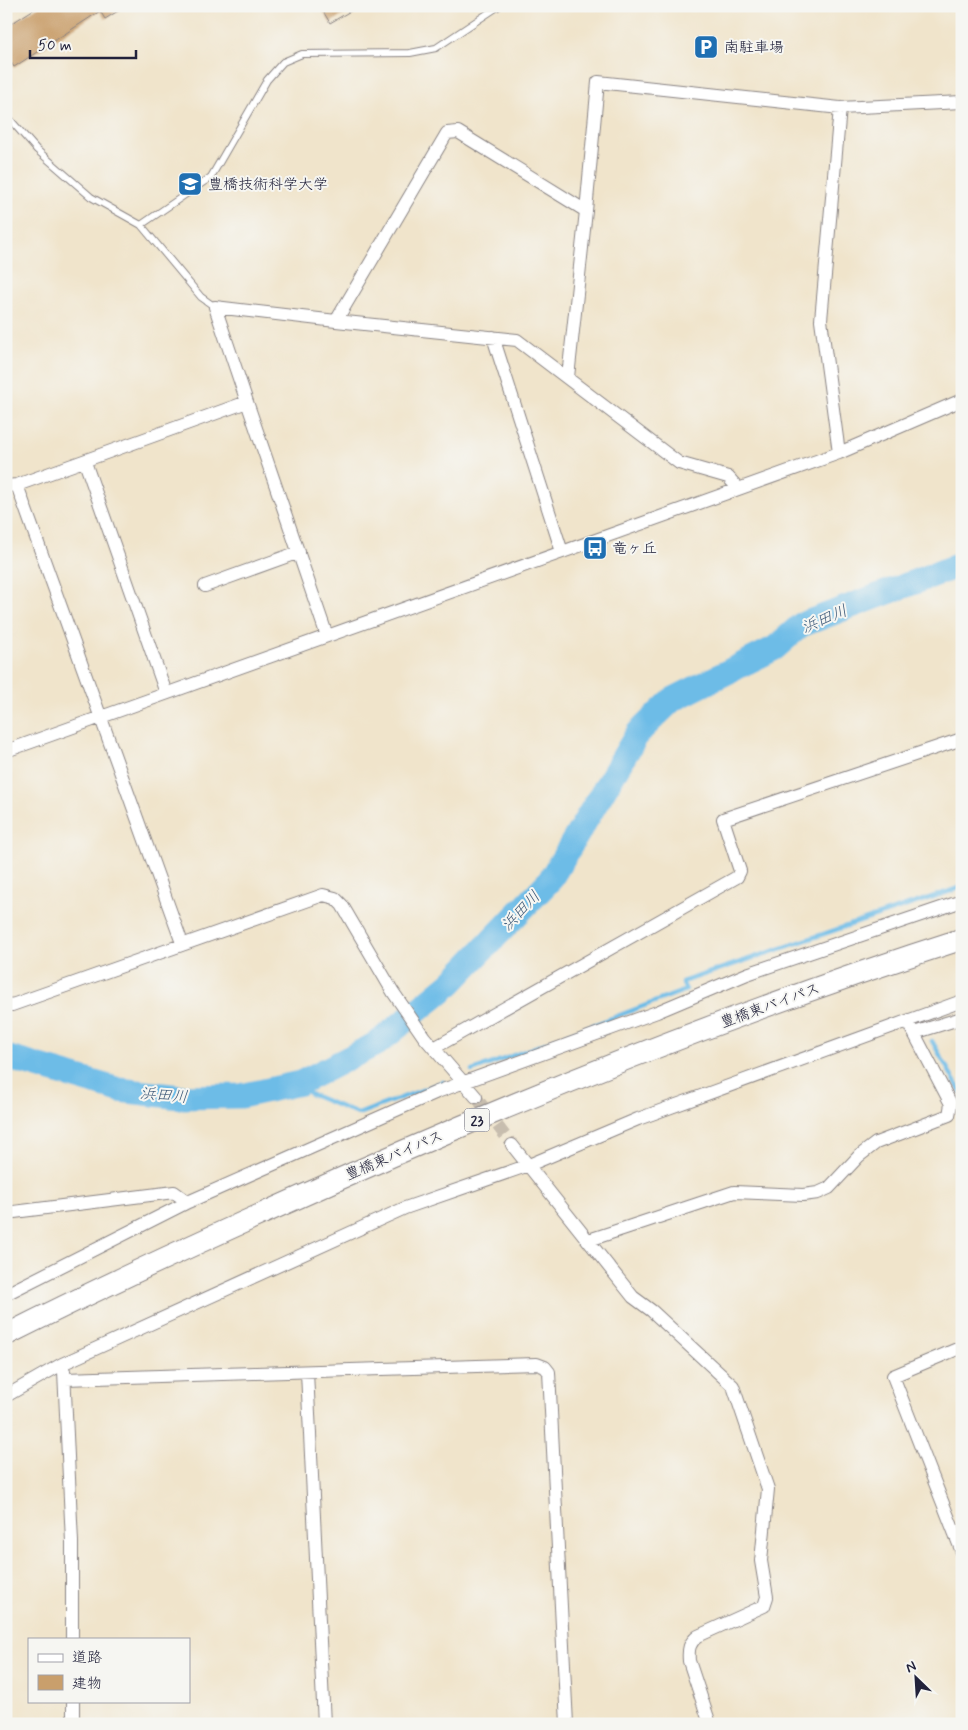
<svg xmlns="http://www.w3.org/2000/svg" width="968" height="1730" viewBox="0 0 968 1730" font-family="Mynerve,'Klee One',sans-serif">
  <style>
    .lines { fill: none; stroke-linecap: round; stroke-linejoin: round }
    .stream { stroke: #6dbce7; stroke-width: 4.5 }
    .river { stroke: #6dbce7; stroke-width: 25 }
    .building { fill: #c99f6c }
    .minor-tunnel { stroke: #c7bdae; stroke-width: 12; stroke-dasharray: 12 6; stroke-linecap: butt }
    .service-casing { stroke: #898383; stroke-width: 8 }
    .minor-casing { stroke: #898383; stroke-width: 14 }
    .trunk-casing { stroke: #898383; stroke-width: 23 }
    .service { stroke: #fff; stroke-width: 6 }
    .minor { stroke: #fff; stroke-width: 12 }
    .trunk { stroke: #fff; stroke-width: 21 }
    .labels { text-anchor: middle; stroke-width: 4; stroke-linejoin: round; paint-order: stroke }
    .shield { fill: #f6f6f2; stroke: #626272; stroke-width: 1 }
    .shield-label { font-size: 14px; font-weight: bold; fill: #22223b }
    .poi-label { font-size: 15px; fill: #22223b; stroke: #f6f6f2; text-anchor: start }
    .street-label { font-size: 15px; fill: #22223b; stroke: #f6f6f2 }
    .water-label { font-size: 16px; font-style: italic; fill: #3c5877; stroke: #f6f6f2 }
  </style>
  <rect width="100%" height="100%" fill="#f6f6f2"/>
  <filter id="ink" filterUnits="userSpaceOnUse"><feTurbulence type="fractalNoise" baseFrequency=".02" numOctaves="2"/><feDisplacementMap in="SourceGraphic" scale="10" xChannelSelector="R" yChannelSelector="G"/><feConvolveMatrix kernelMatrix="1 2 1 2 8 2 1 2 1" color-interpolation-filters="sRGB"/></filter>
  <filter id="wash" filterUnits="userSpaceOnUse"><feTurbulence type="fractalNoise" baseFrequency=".0096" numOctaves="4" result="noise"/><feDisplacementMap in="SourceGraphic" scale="20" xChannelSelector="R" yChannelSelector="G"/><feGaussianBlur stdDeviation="1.12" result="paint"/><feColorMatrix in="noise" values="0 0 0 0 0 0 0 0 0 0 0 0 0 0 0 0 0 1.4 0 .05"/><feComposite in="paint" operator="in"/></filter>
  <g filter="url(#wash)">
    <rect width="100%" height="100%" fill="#f0e4cb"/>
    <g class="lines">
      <path class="stream" d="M932,1041L962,1094
        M472,1071L686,990L682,982L962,887
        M300,1083L310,1094L358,1114L443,1082"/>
      <path class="river" d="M6,1057L119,1090L180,1097L241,1096L300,1083L378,1043L451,983L550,880L638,733L672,700L775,648L801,625L962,564"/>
    </g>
    <g id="blocks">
      <path class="building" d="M39,6H126L105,19L100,11L14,67L6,55V27Z
        M320,6H359L330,23Z"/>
    </g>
  </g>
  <g filter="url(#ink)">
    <use href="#blocks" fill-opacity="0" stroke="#898383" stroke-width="1"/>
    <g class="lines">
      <path class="minor-tunnel" d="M476,1097L512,1145"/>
      <defs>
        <path id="service" d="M6,115L37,150L91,197L141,225L201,297L215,307
          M141,225L211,177L267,80L283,62L302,54L410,53L436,48L499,6"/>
        <path id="minor" d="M336,321L517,340L679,463L728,477L738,488
          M493,337L562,552
          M568,377L586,211
          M247,402L327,636
          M839,453L821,320L840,108
          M85,462L166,693
          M17,485L182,943
          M6,486L17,485L247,402L215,307L336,321L447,133L458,132L586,211L598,82L840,108L962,102
          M205,586L299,552
          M6,751L839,453L962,400
          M6,1004L12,1005L323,895L335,898L342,905L393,992L424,1037L476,1097
          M910,1027L914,1033L962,1018
          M434,1048L737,877L740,871L723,819L962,739
          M512,1145L633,1297L652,1311L733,1386L768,1489L761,1561L767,1597L764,1606L698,1636C689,1643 688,1649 689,1661L710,1724
          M6,1213L174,1192L188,1202
          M589,1240L734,1192L803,1195L818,1193L829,1188L859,1156L876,1143L949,1115L951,1104L914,1033
          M6,1294L188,1202L437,1092L657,1012L747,974L962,901
          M962,1347L893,1376L962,1552
          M64,1371L72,1542V1639
          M307,1372L324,1724
          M65,1379L537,1364L545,1367L549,1372L567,1724
          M6,1396L62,1364L405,1208L529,1165L638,1119L962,1001
          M73,1701V1724"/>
        <path id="trunk" d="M6,1335C97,1289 190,1246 284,1204C505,1104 731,1013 962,939"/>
      </defs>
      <use href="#service" class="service-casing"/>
      <use href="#minor" class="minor-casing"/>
      <use href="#trunk" class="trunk-casing"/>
      <use href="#service" class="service"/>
      <use href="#minor" class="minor"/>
      <use href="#trunk" class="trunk"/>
    </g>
  </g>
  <defs>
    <symbol id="parking-square" viewBox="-11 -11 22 22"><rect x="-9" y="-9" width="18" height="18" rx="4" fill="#1f6fb2" stroke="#f6f6f2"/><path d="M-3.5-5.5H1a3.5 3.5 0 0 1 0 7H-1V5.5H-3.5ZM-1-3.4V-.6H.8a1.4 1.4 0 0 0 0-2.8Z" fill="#fff"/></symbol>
    <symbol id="university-square" viewBox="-11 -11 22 22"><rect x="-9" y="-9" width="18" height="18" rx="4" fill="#1f6fb2" stroke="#f6f6f2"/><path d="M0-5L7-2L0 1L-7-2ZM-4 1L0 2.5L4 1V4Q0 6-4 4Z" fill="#fff"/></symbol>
    <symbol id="bus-square" viewBox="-11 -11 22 22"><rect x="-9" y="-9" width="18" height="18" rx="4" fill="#1f6fb2" stroke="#f6f6f2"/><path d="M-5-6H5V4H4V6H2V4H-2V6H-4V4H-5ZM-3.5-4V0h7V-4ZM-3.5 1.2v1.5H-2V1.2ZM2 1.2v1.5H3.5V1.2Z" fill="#fff"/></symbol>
  </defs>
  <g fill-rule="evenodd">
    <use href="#parking-square" x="692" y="33" width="28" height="28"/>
    <use href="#university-square" x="176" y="170" width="28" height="28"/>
    <use href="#bus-square" x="581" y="534" width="28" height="28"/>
  </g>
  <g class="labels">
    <rect class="shield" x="464.5" y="1108.5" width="25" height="23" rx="4"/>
    <g class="shield-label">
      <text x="477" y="1125">23</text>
    </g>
    <g class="poi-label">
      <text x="724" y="52">南駐車場</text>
      <text x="208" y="189">豊橋技術科学大学</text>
      <text x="612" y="553">竜ヶ丘</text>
    </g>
    <g class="street-label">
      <text transform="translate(770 1005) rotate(-20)" y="5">豊橋東バイパス</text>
      <text transform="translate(394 1155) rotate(-23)" y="5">豊橋東バイパス</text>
    </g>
    <g class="water-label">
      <text transform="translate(824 618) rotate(-23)" y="6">浜田川</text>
      <text transform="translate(520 910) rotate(-46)" y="6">浜田川</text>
      <text transform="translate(164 1094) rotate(5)" y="6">浜田川</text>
    </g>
  </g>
  <rect width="968" height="1730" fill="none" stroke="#f6f6f2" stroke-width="25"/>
  <rect x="28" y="1638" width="162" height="65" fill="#f6f6f2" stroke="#a1a1a9"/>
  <rect x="38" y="1654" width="25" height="8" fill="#ffffff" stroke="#a1a1a9"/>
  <text x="72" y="1662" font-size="15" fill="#22223b">道路</text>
  <rect x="38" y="1675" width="25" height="15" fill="#c99f6c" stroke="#a1a1a9"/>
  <text x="72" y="1688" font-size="15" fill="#22223b">建物</text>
  <g transform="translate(916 1678) rotate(335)" stroke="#f6f6f2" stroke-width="4" paint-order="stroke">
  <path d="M0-4L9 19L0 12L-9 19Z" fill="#22223b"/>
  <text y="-8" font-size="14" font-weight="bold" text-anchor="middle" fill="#22223b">N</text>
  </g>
  <path d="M30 50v8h106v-8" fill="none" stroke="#22223b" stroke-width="2.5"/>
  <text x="38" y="50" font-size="15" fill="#22223b" stroke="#f6f6f2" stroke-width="4" paint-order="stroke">50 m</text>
</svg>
